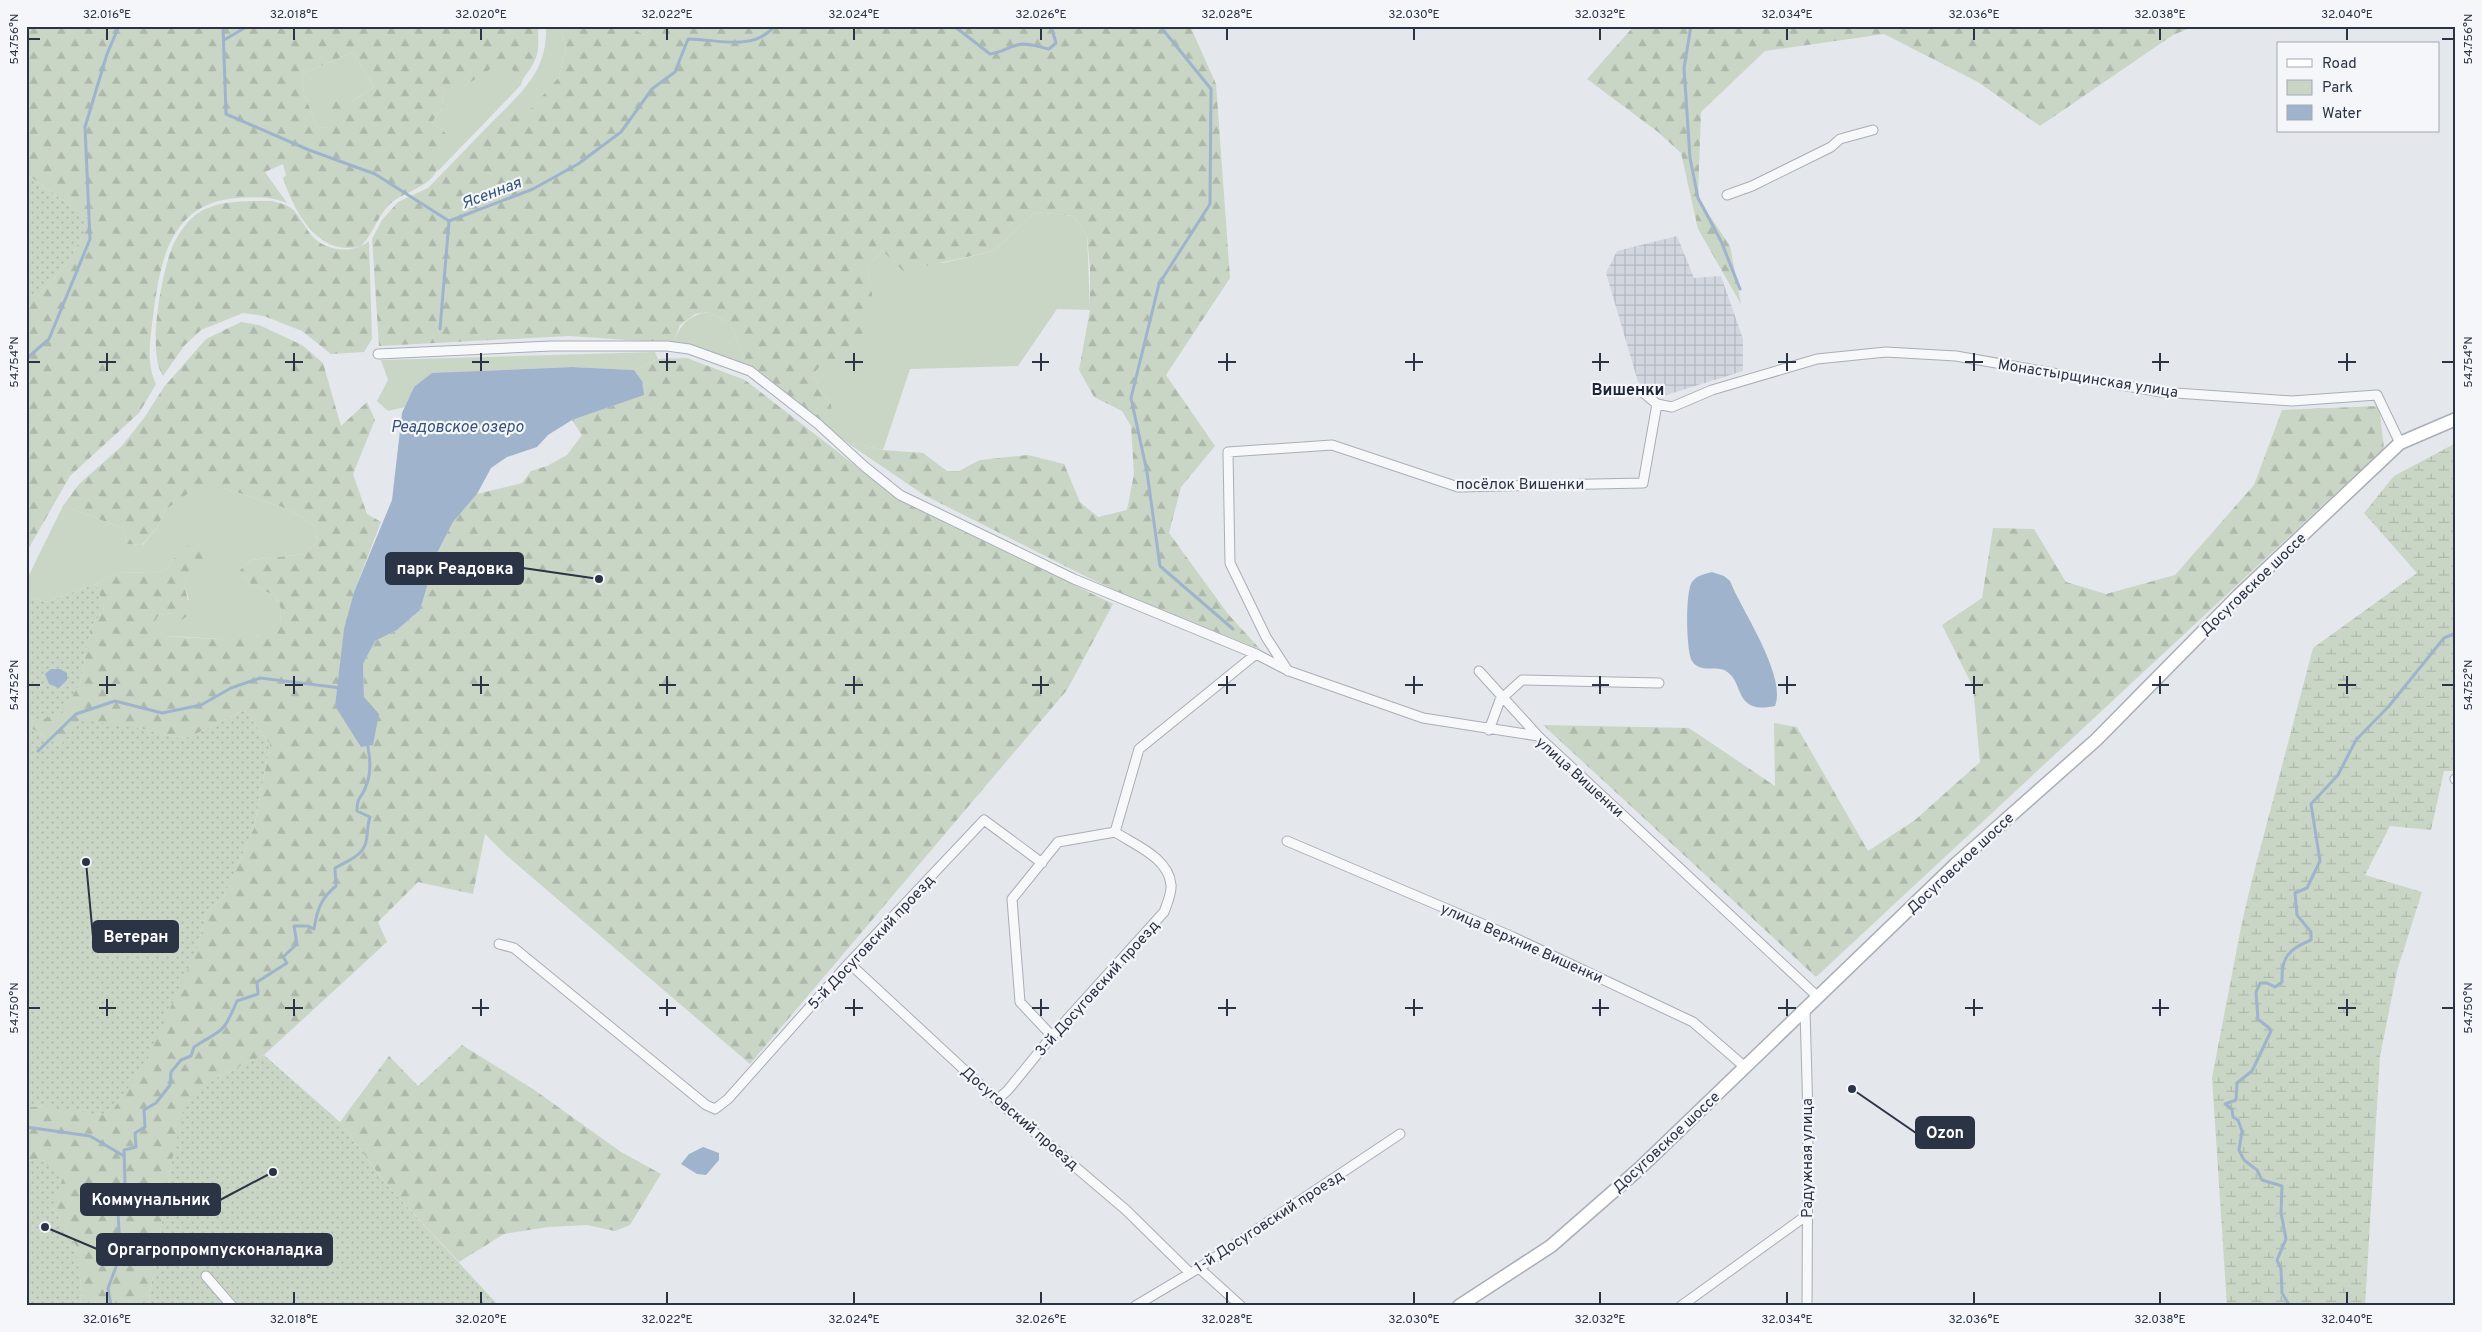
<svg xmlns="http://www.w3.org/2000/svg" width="2482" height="1332" viewBox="0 0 2482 1332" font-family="Overpass,sans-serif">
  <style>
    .industrial { fill: url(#industrial-grid) }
    .green { fill: #c9d6c5 }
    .forest { fill: url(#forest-firs); fill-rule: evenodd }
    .wetland { fill: url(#wetland-marsh) }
    .garden { fill: url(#garden-dots) }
    .water { fill: #9fb4cc }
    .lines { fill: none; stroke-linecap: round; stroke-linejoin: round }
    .stream { stroke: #9fb4cc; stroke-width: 3 }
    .street-casing { stroke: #a9aeb7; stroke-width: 11 }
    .secondary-casing { stroke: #a9aeb7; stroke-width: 15 }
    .street { stroke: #f7f8fa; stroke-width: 9 }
    .secondary { stroke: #fff; stroke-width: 12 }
    .ticks { fill: none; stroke: #2b3445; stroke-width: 2 }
    .labels { text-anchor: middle; stroke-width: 4.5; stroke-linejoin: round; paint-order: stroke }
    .street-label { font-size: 15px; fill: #2b3445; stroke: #f4f6f9 }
    .water-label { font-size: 16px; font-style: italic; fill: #34527a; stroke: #f4f6f9 }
    .neighbourhood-label { font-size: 16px; font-weight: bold; fill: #1d2536; stroke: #f4f6f9 }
    .leader { fill: none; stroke: #2b3445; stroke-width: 2 }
    .callout-dot { fill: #2b3445; stroke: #f4f6f9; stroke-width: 2 }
    .callout { fill: #2b3445; stroke: #2b3445; stroke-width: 2 }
    .callout-label { font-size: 16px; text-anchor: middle; font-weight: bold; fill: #fff }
    .neatline { fill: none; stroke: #2b3445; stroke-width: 2 }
    .ticks-label { font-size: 12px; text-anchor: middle; fill: #2b3445 }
  </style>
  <defs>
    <pattern id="industrial-grid" width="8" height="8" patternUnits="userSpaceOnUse" patternTransform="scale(1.25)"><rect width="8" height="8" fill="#d2d6de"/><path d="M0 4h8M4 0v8" fill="none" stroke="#b4b8c0"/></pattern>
    <pattern id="forest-firs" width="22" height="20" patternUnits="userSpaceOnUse" patternTransform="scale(1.25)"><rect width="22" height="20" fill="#c9d6c5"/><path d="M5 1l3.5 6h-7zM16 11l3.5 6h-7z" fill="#adb8ab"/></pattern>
    <pattern id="wetland-marsh" width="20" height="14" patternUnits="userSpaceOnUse" patternTransform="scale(1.25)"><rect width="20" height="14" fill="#c9d6c5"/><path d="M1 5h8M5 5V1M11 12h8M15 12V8" fill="none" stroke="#adb8ab"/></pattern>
    <pattern id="garden-dots" width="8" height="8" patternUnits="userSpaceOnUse" patternTransform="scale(1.25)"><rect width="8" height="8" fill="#c9d6c5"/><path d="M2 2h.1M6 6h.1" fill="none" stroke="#adb8ab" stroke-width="1.8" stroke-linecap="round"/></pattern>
  </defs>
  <rect width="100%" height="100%" fill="#e4e7ec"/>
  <path class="industrial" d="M1677,236L1694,278L1721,276L1743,339V371L1663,396L1638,382L1606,273L1617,251Z"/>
  <path class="green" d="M546,26H560L566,48L559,77L532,109L493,121C522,92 548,71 546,26Z
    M629,26H656L644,35Z
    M353,52L374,87L350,103L328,113V128L317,127L304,93L302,74Z
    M502,60L523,79L521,85L437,172L443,148L449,136L432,122L444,106L442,95L445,88H462Z
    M1035,212L1073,216L1087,235L1090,310L1057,309L1018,366L910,369L883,450L854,443L852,446L829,429L831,404L820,390L813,374L873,299L867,266L883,251L943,263L994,251Z
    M709,312L730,324L747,364L673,343C681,324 688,315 709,312Z
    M655,352L658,359L634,370L572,367L478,371L414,387L405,407L388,411L377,401L388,380L381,360Z
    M194,488H224L288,509L315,526L317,542L304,554L251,560L239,571L252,585L276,596L281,609L280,623C273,627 264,634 256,636C226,643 194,636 164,636L152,624L159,615L173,613L189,600L184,584L189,569L202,561L176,556L165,571L152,573L117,572L96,584L46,602L26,597V581L63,506L123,528L127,544L143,545L158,526L165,510Z"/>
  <path class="forest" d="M26,26H538C539,53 539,58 523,79L502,61L462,88H445L442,95L444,106L432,122L449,136C444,146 441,165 436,172C426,189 402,192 389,205C377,217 373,234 361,246C318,258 294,211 283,178L286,175L283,164L265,172L287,203C270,196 256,197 238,198C170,202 160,261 153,317C150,339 146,364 156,384L139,413L70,476L26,553V309L67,264L91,220L26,174ZM353,52L374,87L350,103L333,94L328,113V128L317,127L304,93L302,74Z
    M560,26H629L644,35L656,26H1190L1216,84L1230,278L1166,375L1215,446L1181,487L1169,533L1228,614L1261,650L1118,592L1077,572L924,495L852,446L854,443L883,450L923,453L947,471H959L980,460L1028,455L1064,464L1080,502L1098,517L1127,510L1134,474L1131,426L1122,411L1094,397L1079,370L1090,310V268L1087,235L1073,216L1035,212L994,251L903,271L883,251L867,266L873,299L862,337L840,366L823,363L813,374L820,390L831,404L833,425L829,429L747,364L730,324L709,312L695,314L680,325L673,343L569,336L379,346L372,239L382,220L398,202L428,188L493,121L532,108L559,77L566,48Z
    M1634,26H2195L2173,35L2040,126L1978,82L1884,34L1765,51L1701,112L1698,198L1730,246L1741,304L1698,229L1681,153L1658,132L1587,79Z
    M272,201C278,203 286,204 291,208C299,214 305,228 312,236C327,252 353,254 369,241L372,339L364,352L331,354L302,331L264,316L243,313L201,330L184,346L163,376C147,351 161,281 170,253C174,241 183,226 192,218C212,199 247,201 272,201Z
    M241,322L259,325L302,345L323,363L341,426L367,402L375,420L353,474L367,514L381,522L354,592L345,629L335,706L364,697L363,664L375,641L397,630L420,610L437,553L453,522L477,494L522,483L531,471L547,466L567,455L582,435L572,420L643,395L642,381L634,370L658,359L687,358L745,380L896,497L1113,604L1067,690L750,1064L506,855L485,834L473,894L418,882L378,922L387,942L264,1055L216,1078L172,1160L148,1306H79L82,1293L76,1246L52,1207L38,1159L26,1161V1107L42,1106L197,949L207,911L223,898L254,828L270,744L244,710L190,737L179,738L135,727L60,746L26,725V722L61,714L80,683L91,626L104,610L96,584L117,572L152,573L165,571L176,556L193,542L206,549L202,561L190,569L184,584L191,613L182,620L173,613L159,615L153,624L164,636L215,639L257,636L280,623L281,609L276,596L252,585L239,571L251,560L304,554L317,542L315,526L288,509L224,488L194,489L165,510L158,526L142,545L127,544L123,528L63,506L79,484L122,446L144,418L164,387L206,339Z
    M2379,406L2384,448L1816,977L1543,725L1689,728L1775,786L1774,723L1797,727L1868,851L1915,820L1980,762L1973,687L1942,625L1982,598L1993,528L2034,529L2066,582L2106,594L2175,575L2254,485L2282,410Z
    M462,1045L533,1089L621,1152L661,1174L630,1225L615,1231L587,1225L548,1227L504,1234L459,1262L386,1184L340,1122L389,1056L418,1086Z"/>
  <path class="wetland" d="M2456,443V771H2444L2431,830L2390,826L2365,875L2422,892L2397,971L2380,1056L2365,1306H2227L2212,1078L2242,922L2252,880L2313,648L2417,573L2364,513L2394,476Z"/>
  <path class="garden" d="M26,174L91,220L67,264L26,309Z
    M96,584L104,610L91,626L80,683L61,715L26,722V597L46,602Z
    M244,710L270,744L254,828L223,898L207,911L197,949L147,1060L109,1116L42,1106L26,1107V725L60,746L79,720L135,727L179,738L190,737Z
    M264,1055L340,1122L386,1184L499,1306H148L172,1160L185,1102L216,1078Z
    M38,1159L64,1175L52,1207L76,1246L82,1293L79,1306H26V1161Z"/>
  <path class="water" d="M572,367L634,370L642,381L644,395L572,420L548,435L537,447L507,457L491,468L477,494L453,522L437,553L420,610L397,630L375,641L363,664L364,697L379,714L373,745L361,747L335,706L344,629L354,592L392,500L402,413L414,387L432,373Z
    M1712,572L1724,576L1730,581C1742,611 1787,676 1775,706C1731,715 1746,680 1724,670C1714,666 1700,673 1692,661C1686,651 1685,592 1692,582C1697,575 1705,574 1712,572Z
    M51,669H60L67,673V680L59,688L49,684L45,674Z
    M703,1147L719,1153V1160L706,1175L697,1174L681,1164L689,1154Z"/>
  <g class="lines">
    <path class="stream" d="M223,26L226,114L309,150L375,174L449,221L533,189L578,164L621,132L652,89L675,72L688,39C718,39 752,52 775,26
      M954,26L990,54C1000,53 1007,48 1017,45C1027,42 1039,47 1049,49L1056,43L1051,26
      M1160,26L1211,89L1210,204L1159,284L1131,398L1147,472L1160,566L1233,629
      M1691,26L1684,68L1690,158L1698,198L1721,241L1740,289
      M224,40L248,26
      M440,329L449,221
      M26,359L49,339L90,239L85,127L107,54L119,26
      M38,751L76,714L115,701L162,713L201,705L231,688L260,678L341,688
      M26,1127L90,1136L124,1156
      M111,1306L108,1288L116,1267L120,1246L118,1214L125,1184L124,1150L136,1147L135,1133L145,1127L144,1110L156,1103L170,1085L171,1072L181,1060L191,1056L194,1047C223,1028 222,1036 237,1001L258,994L257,982L287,963L283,957L297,944L294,926H308L314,929C317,910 321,898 336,886L335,868C347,861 363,856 366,842C368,833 367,826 370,817L357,811C357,795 362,799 366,786C372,772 370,757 367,742
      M2290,1306L2282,1293L2281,1269L2277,1260L2286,1239L2281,1213L2282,1186L2262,1180L2257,1170L2244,1160L2239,1150L2242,1131L2238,1120L2233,1117L2232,1109L2225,1104L2236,1100L2237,1083L2252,1071L2271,1031L2269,1028L2258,1019L2256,992L2260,983H2267L2275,987L2282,982C2281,957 2289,949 2311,940V932L2297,915L2295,893L2307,888L2320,861L2311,804L2338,775L2356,740L2389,706L2444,638L2456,633"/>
    <defs>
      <path id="street" d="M1727,195L1752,186L1831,147L1840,139L1873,130
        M378,354L551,346H667L689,349L750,371L818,424L864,466L900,495L1074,579L1256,654L1289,671L1423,718L1538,736L1818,997
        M1640,390L1657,404L1672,407L1712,390L1817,359L1886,352L1956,356L2161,392L2292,401L2377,395L2400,443
        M1288,671L1266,637L1230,563L1228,452L1332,445L1458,487L1643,483L1657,404
        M1479,671L1539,737
        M1489,730L1500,700L1522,680L1659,683
        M2455,779H2456
        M1115,832L1139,749L1256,654
        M1287,841L1513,937L1693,1022L1745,1067
        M499,944L514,948L706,1105L715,1109L728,1099L849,963L984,820L1042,863
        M849,963L1000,1103L1126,1210L1190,1273
        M1805,1010L1808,1116L1807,1306
        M1052,1036L1020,1002L1012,899L1058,842L1115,832
        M997,1100L1008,1090L1052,1036L1164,912C1167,904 1172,893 1171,885C1169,858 1135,845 1115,832
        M1199,1268L1241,1306
        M206,1276L232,1306
        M1135,1306L1199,1268L1400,1134
        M1681,1306L1807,1215"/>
      <path id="secondary" d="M1459,1306L1551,1246L1639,1169L1957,863L2096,740L2239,595L2400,443L2456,419"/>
    </defs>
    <use href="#street" class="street-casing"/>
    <use href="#secondary" class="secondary-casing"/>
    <use href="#street" class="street"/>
    <use href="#secondary" class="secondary"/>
  </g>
  <path class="ticks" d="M107,28V40M294,28V40M481,28V40M667,28V40M854,28V40M1041,28V40M1227,28V40M1414,28V40M1600,28V40M1787,28V40M1974,28V40M2160,28V40M2347,28V40M28,39H40M2442,39H2454M107,353V371M294,353V371M481,353V371M667,353V371M854,353V371M1041,353V371M1227,353V371M1414,353V371M1600,353V371M1787,353V371M1974,353V371M2160,353V371M2347,353V371M28,362H40M99,362H116M285,362H303M472,362H489M659,362H676M845,362H863M1032,362H1049M1218,362H1236M1405,362H1423M1592,362H1609M1778,362H1796M1965,362H1983M2152,362H2169M2338,362H2356M2442,362H2454M107,676V694M294,676V694M481,676V694M667,676V694M854,676V694M1041,676V694M1227,676V694M1414,676V694M1600,676V694M1787,676V694M1974,676V694M2160,676V694M2347,676V694M28,685H40M99,685H116M285,685H303M472,685H489M659,685H676M845,685H863M1032,685H1049M1218,685H1236M1405,685H1423M1592,685H1609M1778,685H1796M1965,685H1983M2152,685H2169M2338,685H2356M2442,685H2454M107,999V1016M294,999V1016M481,999V1016M667,999V1016M854,999V1016M1041,999V1016M1227,999V1016M1414,999V1016M1600,999V1016M1787,999V1016M1974,999V1016M2160,999V1016M2347,999V1016M28,1008H40M99,1008H116M285,1008H303M472,1008H489M659,1008H676M845,1008H863M1032,1008H1049M1218,1008H1236M1405,1008H1423M1592,1008H1609M1778,1008H1796M1965,1008H1983M2152,1008H2169M2338,1008H2356M2442,1008H2454M107,1292V1304M294,1292V1304M481,1292V1304M667,1292V1304M854,1292V1304M1041,1292V1304M1227,1292V1304M1414,1292V1304M1600,1292V1304M1787,1292V1304M1974,1292V1304M2160,1292V1304M2347,1292V1304"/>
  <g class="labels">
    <g class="street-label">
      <text transform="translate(2088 378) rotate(9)" y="5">Монастырщинская улица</text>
      <text x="1520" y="489">посёлок Вишенки</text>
      <text transform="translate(2253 584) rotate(-44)" y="5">Досуговское шоссе</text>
      <text transform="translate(1580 777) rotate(42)" y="5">улица Вишенки</text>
      <text transform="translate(1960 863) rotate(-43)" y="5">Досуговское шоссе</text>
      <text transform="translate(871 942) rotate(-47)" y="5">5-й Досуговский проезд</text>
      <text transform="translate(1522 943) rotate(24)" y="5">улица Верхние Вишенки</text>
      <text transform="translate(1097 988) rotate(-48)" y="5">3-й Досуговский проезд</text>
      <text transform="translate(1020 1118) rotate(41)" y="5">Досуговский проезд</text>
      <text transform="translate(1666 1142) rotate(-43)" y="5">Досуговское шоссе</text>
      <text transform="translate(1807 1158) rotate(-90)" y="5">Радужная улица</text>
      <text transform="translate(1269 1221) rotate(-33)" y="5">1-й Досуговский проезд</text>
    </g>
    <g class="water-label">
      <text transform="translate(491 192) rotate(-21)" y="6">Ясенная</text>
      <text x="457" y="432">Реадовское озеро</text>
    </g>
    <g class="neighbourhood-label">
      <text x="1628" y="395">Вишенки</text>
    </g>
  </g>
  <path class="leader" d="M599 579L523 568M86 862L93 937M1852 1089L1916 1133M273 1172L220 1200M45 1227L97 1249"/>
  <g class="callout-dot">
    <circle cx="599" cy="579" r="5"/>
    <circle cx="86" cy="862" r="5"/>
    <circle cx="1852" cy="1089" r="5"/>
    <circle cx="273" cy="1172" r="5"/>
    <circle cx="45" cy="1227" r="5"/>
  </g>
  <g class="callout">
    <rect x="386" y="553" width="137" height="31" rx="5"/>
    <rect x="93" y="921" width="85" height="31" rx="5"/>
    <rect x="1916" y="1117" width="58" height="31" rx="5"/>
    <rect x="81" y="1184" width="139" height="31" rx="5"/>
    <rect x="97" y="1234" width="235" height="31" rx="5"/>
  </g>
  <g class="callout-label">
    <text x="455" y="574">парк Реадовка</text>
    <text x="136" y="942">Ветеран</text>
    <text x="1945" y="1138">Ozon</text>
    <text x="151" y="1205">Коммунальник</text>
    <text x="215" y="1255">Оргагропромпусконаладка</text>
  </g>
  <rect width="2482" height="1332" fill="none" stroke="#f4f6f9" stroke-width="55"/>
  <rect x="2277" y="42" width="162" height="90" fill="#f4f6f9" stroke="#a4a8b1"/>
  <rect x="2287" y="59" width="25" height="8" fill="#ffffff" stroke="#a4a8b1"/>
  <text x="2322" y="68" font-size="15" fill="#2b3445">Road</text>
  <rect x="2287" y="80" width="25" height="15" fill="#c9d6c5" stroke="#a4a8b1"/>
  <text x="2322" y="92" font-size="15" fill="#2b3445">Park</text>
  <rect x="2287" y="105" width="25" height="15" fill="#9fb4cc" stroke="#a4a8b1"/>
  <text x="2322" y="118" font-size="15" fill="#2b3445">Water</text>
  <rect x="28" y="28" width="2426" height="1276" class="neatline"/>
  <g class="ticks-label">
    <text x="107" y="18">32.016°E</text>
    <text x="294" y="18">32.018°E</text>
    <text x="481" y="18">32.020°E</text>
    <text x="667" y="18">32.022°E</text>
    <text x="854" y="18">32.024°E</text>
    <text x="1041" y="18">32.026°E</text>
    <text x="1227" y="18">32.028°E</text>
    <text x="1414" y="18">32.030°E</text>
    <text x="1600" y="18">32.032°E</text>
    <text x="1787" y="18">32.034°E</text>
    <text x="1974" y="18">32.036°E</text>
    <text x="2160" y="18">32.038°E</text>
    <text x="2347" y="18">32.040°E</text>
    <text transform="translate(14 39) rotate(-90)" y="4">54.756°N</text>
    <text transform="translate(2468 39) rotate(-90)" y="4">54.756°N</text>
    <text transform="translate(14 362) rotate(-90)" y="4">54.754°N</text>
    <text transform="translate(2468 362) rotate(-90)" y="4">54.754°N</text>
    <text transform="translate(14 685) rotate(-90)" y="4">54.752°N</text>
    <text transform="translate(2468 685) rotate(-90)" y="4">54.752°N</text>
    <text transform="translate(14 1008) rotate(-90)" y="4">54.750°N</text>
    <text transform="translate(2468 1008) rotate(-90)" y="4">54.750°N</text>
    <text x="107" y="1323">32.016°E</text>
    <text x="294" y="1323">32.018°E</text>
    <text x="481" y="1323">32.020°E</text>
    <text x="667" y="1323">32.022°E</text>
    <text x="854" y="1323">32.024°E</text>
    <text x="1041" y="1323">32.026°E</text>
    <text x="1227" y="1323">32.028°E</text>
    <text x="1414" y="1323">32.030°E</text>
    <text x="1600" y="1323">32.032°E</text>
    <text x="1787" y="1323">32.034°E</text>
    <text x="1974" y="1323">32.036°E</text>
    <text x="2160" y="1323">32.038°E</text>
    <text x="2347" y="1323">32.040°E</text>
  </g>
</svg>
